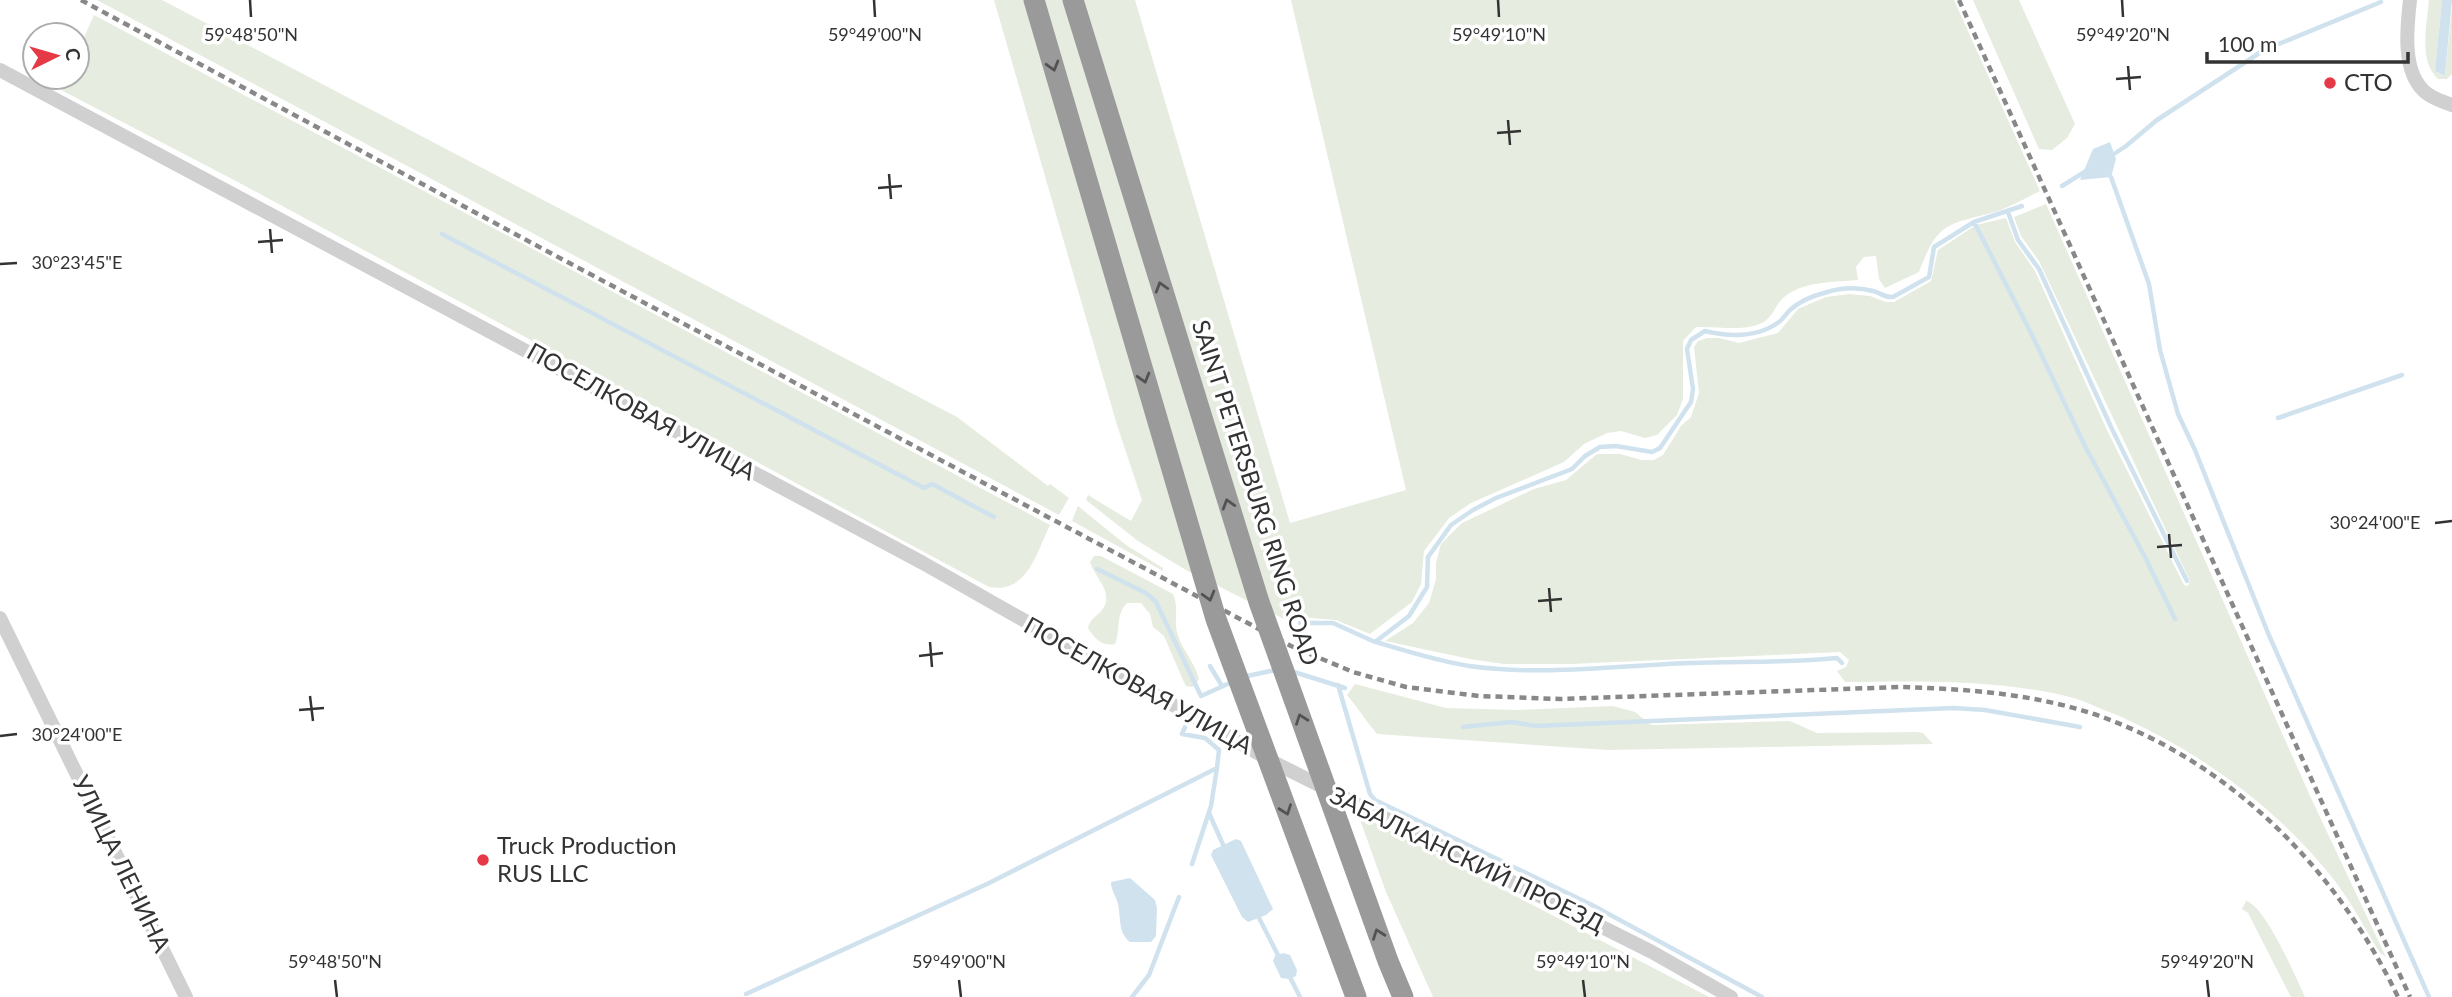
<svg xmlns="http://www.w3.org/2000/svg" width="2452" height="997" viewBox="0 0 2452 997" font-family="Lato,sans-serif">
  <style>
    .green { fill: #e6ecdf }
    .water { fill: #cfe2ee }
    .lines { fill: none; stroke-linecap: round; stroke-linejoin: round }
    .stream { stroke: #cfe2ee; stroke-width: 4.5 }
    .minor { stroke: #d0d0d0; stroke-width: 14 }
    .rail { stroke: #888; stroke-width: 4.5; stroke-dasharray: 7 5; stroke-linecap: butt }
    .highway-bridge { stroke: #9a9a9a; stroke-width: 21 }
    .oneway { stroke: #525252 }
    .ticks { fill: none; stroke: #333; stroke-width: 2.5 }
    .poi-dot { fill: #e63946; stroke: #fff; stroke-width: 2.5 }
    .labels { text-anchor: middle; stroke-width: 7; stroke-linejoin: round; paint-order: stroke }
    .poi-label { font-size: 24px; fill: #333; stroke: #fff; text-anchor: start }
    .street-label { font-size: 24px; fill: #333; stroke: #fff }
    .ticks-label { font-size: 18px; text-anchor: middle; fill: #333; stroke: #fff; stroke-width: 7; stroke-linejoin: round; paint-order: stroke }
  </style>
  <rect width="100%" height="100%" fill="#fff"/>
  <path class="green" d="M97,0H162L957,417L1048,486L1050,484L1069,498L1059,515Z
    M994,0H1135L1290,523L1406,490L1291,0H1954L2040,191C2026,198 2010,207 1995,212C1947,225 1938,221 1919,272L1885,288L1879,279L1876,256L1864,257L1856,267L1858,280C1834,282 1802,281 1783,298C1775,305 1773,317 1762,323C1743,332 1718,326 1696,327L1683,341V399L1677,415L1657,435L1645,438L1621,431L1607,433L1584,444L1564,462L1471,503L1449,518L1424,551L1421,584L1412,602L1370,634L1336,620L1310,618L1288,621L1186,570L1138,541L1086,500L1088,495L1131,521L1142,500L1117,425Z
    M1973,0H2019L2075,124L2067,138L2052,150L2039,149Z
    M2429,0H2442L2435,71L2445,76L2452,7V74L2447,79H2438C2418,60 2427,24 2429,0Z
    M94,15L1050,525C1036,554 1027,594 989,587L234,180L61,90L67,77H77V53Z
    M2046,204L2311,798L2386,957L2380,953C2365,929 2352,903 2335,881C2278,808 2197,749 2112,713C2100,709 2089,703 2077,699C2006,679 1918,681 1845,682L1837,671L1846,667L1849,660L1840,652L1570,664H1504L1470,659L1385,641L1413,623L1429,603L1436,579V563L1441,544L1462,523L1534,489L1566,480L1597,454H1620L1642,460H1654L1663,455L1681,426L1691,417L1699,393L1694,347L1698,341L1707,338H1719L1739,343L1758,338L1778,333L1798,309L1826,297L1849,294L1870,296L1886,302H1894L1931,281L1938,250L1976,225L2006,218L2015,242L2035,271L2106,428L2184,585L2188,586L2190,581L2039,261L2021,236L2014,217Z
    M1078,506L1126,545L1163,568V571L1072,521Z
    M1094,556H1101L1173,594C1179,607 1174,619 1177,632C1181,649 1195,662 1199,679L1193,687L1186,686L1183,680L1164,636L1153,627L1150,614L1141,603H1127C1115,615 1121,630 1115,644C1102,647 1094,638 1088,628C1090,619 1096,617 1102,610C1115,593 1095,578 1090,562Z
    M1355,684L1446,708L1518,710L1613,706L1635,712L1651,725L1790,721L1817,733L1917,732L1923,733L1933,744L1607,750L1377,734C1366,721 1358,708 1347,695Z
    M1358,814L1709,997H1433L1386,892Z
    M2246,901C2265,905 2296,978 2305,997H2291L2248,913L2242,909Z"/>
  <path class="water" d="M2442,0H2452L2445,76L2435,71Z
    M2110,142L2116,159L2111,177L2080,180L2093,149Z
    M1236,839L1241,841L1273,909L1266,915L1248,922L1242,917L1211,855L1213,850Z
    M1130,878L1155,900L1157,908L1156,936L1151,942H1130C1118,933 1121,918 1118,904C1116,896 1111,890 1111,882Z
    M1283,953L1290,955L1297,970L1296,976L1289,979L1281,978L1273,961L1275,956Z"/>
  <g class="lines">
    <path class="stream" d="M2111,156L2126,146L2157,120L2264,50L2381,2
      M2111,177L2149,284L2160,350L2178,414L2195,450L2268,633L2429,997
      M2062,186L2086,171
      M2008,212L2018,240L2039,269L2111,427L2187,581
      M1974,222L2031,333L2085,446L2146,559L2175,619
      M442,234L924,488L932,484L994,517
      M2278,418L2402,375
      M1097,569L1146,593L1156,602L1201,696L1232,682
      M1300,623H1333L1375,642L1409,616L1427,587L1428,557L1451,525L1473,510L1496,498L1572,469L1585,456L1600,447L1616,446L1652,452L1660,448L1691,402L1693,389L1687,349L1691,340L1705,331C1730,337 1757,338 1779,322C1783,319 1786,314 1790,310C1799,302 1812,296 1824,293C1839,288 1857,287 1873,291C1881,293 1885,298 1893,297L1929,277L1934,247L1974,222L2022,206
      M1376,642C1406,651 1437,661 1469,666C1541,676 1615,666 1688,663C1738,661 1787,663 1837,658L1842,663
      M1210,666L1222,686
      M1291,671L1345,688
      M1243,677L1275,670
      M1338,685L1370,794L1375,800L1592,905L1762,997
      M1185,727L1182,734L1205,738L1219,750L1217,768
      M1463,727L1511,722L1536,726L1953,708L1985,710L2080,727
      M1209,813L1225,849
      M1257,914L1280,959
      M1288,973L1300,997
      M746,994L987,884L1217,768L1211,806L1192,864
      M1132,997L1149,975L1179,897"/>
    <path class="minor" d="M2410,0C2407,27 2402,69 2423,90C2429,97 2443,102 2452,105
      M0,70L923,563L1277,764L1652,952L1731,997
      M0,618L186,997"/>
    <path class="rail" d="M81,0L543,249L1291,646L1353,672L1406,687L1479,696L1560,699L1901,687C1969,689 2040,694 2105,718C2236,767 2338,872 2398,997
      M1959,0L2410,997"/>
    <path class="highway-bridge" d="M1034,0L1216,619L1356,997
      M1073,0L1259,602L1388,961L1403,997"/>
  </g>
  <defs><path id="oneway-chevron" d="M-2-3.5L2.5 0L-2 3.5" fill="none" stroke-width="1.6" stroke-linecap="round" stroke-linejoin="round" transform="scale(1.75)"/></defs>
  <g class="oneway">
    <use href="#oneway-chevron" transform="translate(1053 66) rotate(74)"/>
    <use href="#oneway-chevron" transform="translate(1161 287) rotate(-107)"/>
    <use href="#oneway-chevron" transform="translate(1144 378) rotate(74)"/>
    <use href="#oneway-chevron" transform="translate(1228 504) rotate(-107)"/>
    <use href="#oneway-chevron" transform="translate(1209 596) rotate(74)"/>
    <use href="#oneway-chevron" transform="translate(1301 719) rotate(-110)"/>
    <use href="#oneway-chevron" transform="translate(1286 810) rotate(70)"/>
    <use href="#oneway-chevron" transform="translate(1378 934) rotate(-110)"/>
  </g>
  <path class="ticks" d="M250,0L251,17M874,0L875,17M1498,0L1499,17M2122,0L2123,17M2128,66L2130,90M2116,79L2141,77M1508,120L1510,145M1497,133L1521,131M889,174L891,199M878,188L902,186M270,229L272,253M258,242L283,240M0,264L17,263M2435,523L2452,521M2169,534L2171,558M2157,547L2182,545M1549,588L1551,612M1538,601L1562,599M930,642L932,667M919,656L943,653M310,696L313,721M299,710L324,708M0,736L17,734M335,980L337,997M959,980L961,997M1583,980L1585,997M2207,980L2209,997"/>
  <g class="poi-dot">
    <circle cx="2330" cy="83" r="7"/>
    <circle cx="483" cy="860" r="7"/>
  </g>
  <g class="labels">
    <g class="poi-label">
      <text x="2344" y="91">СТО</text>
      <text x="497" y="854">Truck Production<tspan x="497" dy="28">RUS LLC</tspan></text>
    </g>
    <g class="street-label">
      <text transform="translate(641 412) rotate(29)" y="8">ПОСЕЛКОВАЯ УЛИЦА</text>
      <text transform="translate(1255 493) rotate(72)" y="8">SAINT PETERSBURG RING ROAD</text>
      <text transform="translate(1138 686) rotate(29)" y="8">ПОСЕЛКОВАЯ УЛИЦА</text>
      <text transform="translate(1467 860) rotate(26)" y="8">ЗАБАЛКАНСКИЙ ПРОЕЗД</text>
      <text transform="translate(121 864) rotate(64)" y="8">УЛИЦА ЛЕНИНА</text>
    </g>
  </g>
  <g class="ticks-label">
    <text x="251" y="41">59°48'50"N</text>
    <text x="875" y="41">59°49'00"N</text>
    <text x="1499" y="41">59°49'10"N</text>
    <text x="2123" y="41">59°49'20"N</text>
    <text x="77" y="269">30°23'45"E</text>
    <text x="2375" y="529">30°24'00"E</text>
    <text x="77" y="741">30°24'00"E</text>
    <text x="335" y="968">59°48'50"N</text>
    <text x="959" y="968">59°49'00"N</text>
    <text x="1583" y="968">59°49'10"N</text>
    <text x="2207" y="968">59°49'20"N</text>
  </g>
  <g transform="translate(56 56) rotate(85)"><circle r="33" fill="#ffffff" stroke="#adadad" stroke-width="2"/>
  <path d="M0-5L12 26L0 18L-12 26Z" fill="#e63946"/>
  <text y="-10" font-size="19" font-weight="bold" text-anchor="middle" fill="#333333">С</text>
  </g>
  <path d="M2207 52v10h201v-10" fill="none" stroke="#333333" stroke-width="3.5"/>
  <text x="2218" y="52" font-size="21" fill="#333333" stroke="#ffffff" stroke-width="5" paint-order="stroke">100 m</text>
</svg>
